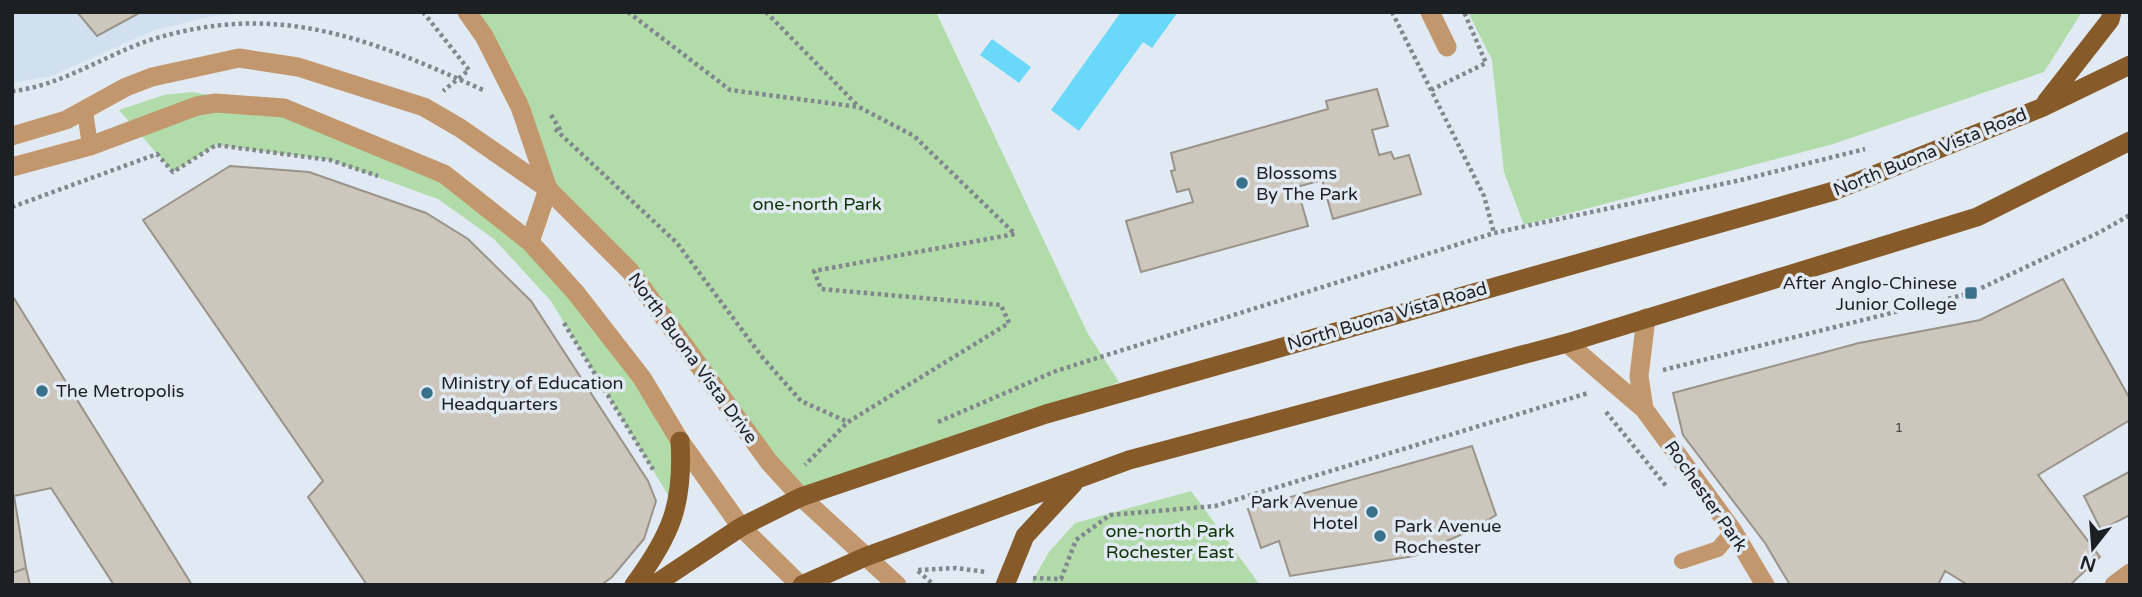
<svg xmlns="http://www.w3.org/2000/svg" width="2142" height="597" viewBox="0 0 2142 597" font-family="'Varela Round',sans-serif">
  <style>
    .built { fill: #d1e0ee }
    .green { fill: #b1dba9 }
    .water { fill: #6ad9f9 }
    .building { fill: #ccc6bc; stroke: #99938a; stroke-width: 2 }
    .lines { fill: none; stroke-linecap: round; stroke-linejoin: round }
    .path { stroke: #81878d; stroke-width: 4.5; stroke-dasharray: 3.5 3.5; stroke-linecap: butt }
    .service { stroke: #c2976d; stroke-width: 16 }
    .minor { stroke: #c2976d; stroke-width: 19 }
    .tertiary { stroke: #c2976d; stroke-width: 19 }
    .primary { stroke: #865a29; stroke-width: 19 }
    .poi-dot { fill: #39718b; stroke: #e1eaf3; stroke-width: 2.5 }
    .labels { text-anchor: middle; stroke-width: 7; stroke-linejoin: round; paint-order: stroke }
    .number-label { font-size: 14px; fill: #494a49 }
    .street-label { font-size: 18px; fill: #1d2023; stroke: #e1eaf3 }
    .poi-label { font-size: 18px; fill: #1d2023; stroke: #e1eaf3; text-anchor: start }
    .park-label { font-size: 18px; fill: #0d3305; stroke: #e1eaf3 }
  </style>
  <rect width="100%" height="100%" fill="#e1eaf3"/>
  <path class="built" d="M12,12H251L208,17L155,30L51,76L12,83Z"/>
  <path class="green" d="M467,12H936L1088,334L1119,382L1046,414L801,497L660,310L548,189Z
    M1468,12H2082L2044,72L1833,144L1524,225L1504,172L1492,60Z
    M192,92L281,108L444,174L539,252L680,442L677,510L551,301L494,239L438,199L330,160L216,145L173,172L119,110L164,95Z
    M1191,491L1260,585H1030L1049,552L1075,523Z"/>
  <path class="water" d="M1121,12H1178L1152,48L1143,42L1079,131L1051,110Z
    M992,39L1031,67L1019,83L980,55Z"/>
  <path class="building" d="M77,12H141L97,36Z
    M1377,89L1388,126L1372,130L1379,155L1391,152L1394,159L1409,155L1421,194L1333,219L1322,180L1297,187L1308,226L1141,272L1126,221L1193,202L1189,189L1177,192L1171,171L1175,170L1171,153L1328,109L1326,101Z
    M230,166L309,172L426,213L468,239L531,301L648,481L656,501L644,539L612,577L601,585H367L308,497L323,481L143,220Z
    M2063,279L2130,399V420L2038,475L2100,557L2070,585H1968L1945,571L1938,585H1790L1765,543L1683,435L1673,393L1859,343L1980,320Z
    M12,295L192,585H114L51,488L14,496L26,568L12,573Z
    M1472,446L1496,515L1469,531L1414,556L1290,576L1279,541L1261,548L1248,509Z
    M2129,472L2130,515L2101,530L2084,496Z
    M26,568L30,585H12V573Z"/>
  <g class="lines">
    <path class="path" d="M423,12L469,70L443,91
      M628,12L730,90L859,107L914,136L1015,234L814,271L821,289L1001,305L1009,323L848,422L805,465
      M766,12L859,107
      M1392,12L1484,196L1494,233
      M1431,90L1486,63L1464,12
      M12,91C58,87 104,56 147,41C275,0 366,37 483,90
      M551,115L561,131
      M555,129L677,243L763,358L801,401L848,422
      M12,207L157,154L173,172L216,145L330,160L378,176
      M564,323L654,471
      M1663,370L1971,293L2100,232L2130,215
      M1606,412L1667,487
      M938,422L1056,371L1494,233L1741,180L1865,149
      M918,570L956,568L986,572
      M918,571L934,585
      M1033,578L1061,579L1076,540L1110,515L1215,506L1588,393"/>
    <path class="service" d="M85,111L90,146
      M1682,561L1718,549L1733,531"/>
    <path class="minor" d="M467,12L484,36L520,107L548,189L530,242
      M1430,12L1447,47
      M1567,343L1644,409L1733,531L1765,585
      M1644,409L1639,376L1646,318
      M2114,585L2130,573"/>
    <path class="tertiary" d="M12,136L66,120L126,87L152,77L239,58L298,67L424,107L460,128L548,189L630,271L769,462L801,497L897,585
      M12,167L90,146L197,106L216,103L284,108L444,174L530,242L576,293L642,378L680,441L741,527L800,585"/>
    <path class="primary" d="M2046,102L2110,20L2112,12
      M634,585C671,535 684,504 680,441
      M654,585L741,527L801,497L1046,414L1834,191L2041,108L2130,65
      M802,585L865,557L1129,460L1567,343L1977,217L2130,141
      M1005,585L1025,536L1074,483"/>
  </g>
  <g class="poi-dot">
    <circle cx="1242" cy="183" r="7"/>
    <rect x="1964" y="286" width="14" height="14" rx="3.5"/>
    <circle cx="42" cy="391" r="7"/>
    <circle cx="427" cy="393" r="7"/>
    <circle cx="1372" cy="512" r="7"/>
    <circle cx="1380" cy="536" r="7"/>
  </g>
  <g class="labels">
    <g class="number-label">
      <text x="1899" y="432">1</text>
    </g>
    <g class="street-label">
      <text transform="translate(1930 152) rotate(-22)" y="6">North Buona Vista Road</text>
      <text transform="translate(1387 316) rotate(-16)" y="6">North Buona Vista Road</text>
      <text transform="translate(693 358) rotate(54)" y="6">North Buona Vista Drive</text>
      <text transform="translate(1706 496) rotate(55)" y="6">Rochester Park</text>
    </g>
    <g class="poi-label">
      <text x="1256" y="179">Blossoms<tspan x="1256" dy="21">By The Park</tspan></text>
      <text x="1957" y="289" text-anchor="end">After Anglo-Chinese<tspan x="1957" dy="21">Junior College</tspan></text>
      <text x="441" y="389">Ministry of Education<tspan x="441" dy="21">Headquarters</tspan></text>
      <text x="56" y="397">The Metropolis</text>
      <text x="1358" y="508" text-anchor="end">Park Avenue<tspan x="1358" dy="21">Hotel</tspan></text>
      <text x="1394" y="532">Park Avenue<tspan x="1394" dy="21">Rochester</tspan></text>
    </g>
    <g class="park-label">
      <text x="817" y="210">one-north Park</text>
      <text x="1170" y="537">one-north Park<tspan x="1170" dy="21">Rochester East</tspan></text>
    </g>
  </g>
  <rect width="2142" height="597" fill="none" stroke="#1d2023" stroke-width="28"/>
  <g transform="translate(2093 548) rotate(197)" stroke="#e1eaf3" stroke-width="5" paint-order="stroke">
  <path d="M0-5L12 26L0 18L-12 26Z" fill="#1d2023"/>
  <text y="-10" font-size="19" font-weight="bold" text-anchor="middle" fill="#1d2023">N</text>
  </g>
</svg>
